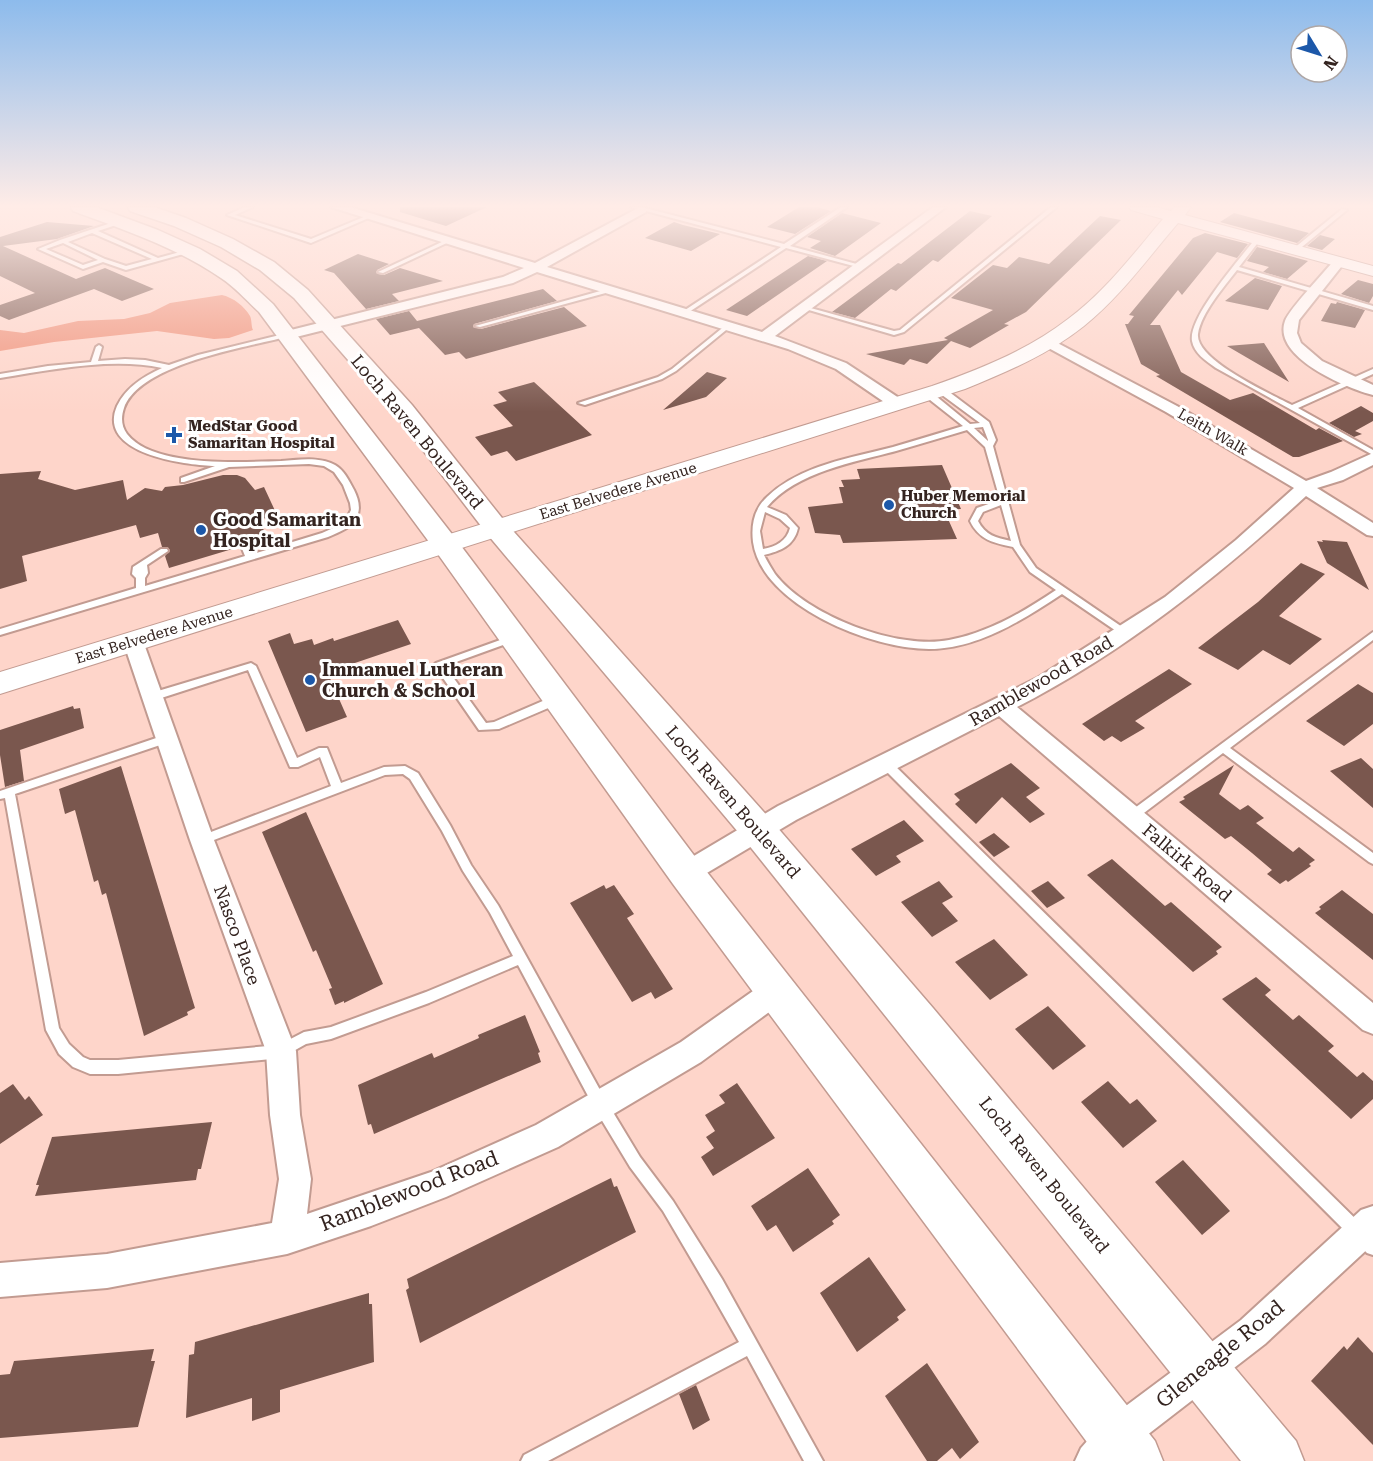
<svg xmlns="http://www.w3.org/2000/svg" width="1373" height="1461" viewBox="0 0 1373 1461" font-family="'Roboto Serif',serif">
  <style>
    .forest { fill: #ef9179 }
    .building { fill: #7a574e }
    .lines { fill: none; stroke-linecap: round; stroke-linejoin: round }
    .lane-casing { stroke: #c29b91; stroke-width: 4 }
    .street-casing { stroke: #c29b91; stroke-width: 4 }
    .secondary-casing { stroke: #c29b91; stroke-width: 2 }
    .primary-casing { stroke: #c29b91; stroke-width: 3 }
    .lane { fill: #fff; fill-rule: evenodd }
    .street { fill: #fff; fill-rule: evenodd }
    .secondary { fill: #fff; fill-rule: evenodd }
    .primary { fill: #fff; fill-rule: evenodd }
    .poi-dot { fill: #1c58a9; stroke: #fff; stroke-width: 2 }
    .labels { text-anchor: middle; stroke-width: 6; stroke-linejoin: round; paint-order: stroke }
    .far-poi-label { font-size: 15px; font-weight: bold; fill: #342420; stroke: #fff; text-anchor: start }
    .far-street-label { font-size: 15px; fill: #342420; stroke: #fff }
    .street-label { font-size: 18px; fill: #342420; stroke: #fff }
    .poi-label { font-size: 18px; font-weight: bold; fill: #342420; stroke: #fff; text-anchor: start }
    .near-street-label { font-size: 21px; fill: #342420; stroke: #fff }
  </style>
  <rect width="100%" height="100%" fill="#fed5ca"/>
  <path class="forest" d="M222,295C234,298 244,306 250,316C252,320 251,326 253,330L229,338L214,339L157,331L54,342L0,351V330L24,333L78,321L124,319L150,313L170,303Z"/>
  <path class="building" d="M400,207H487L446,226L400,212Z
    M799,207H817L831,211L795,234L767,227Z
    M970,211L992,216L938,262L933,260L896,291L891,289L855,318L832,312L898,263L901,264Z
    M842,213L881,223L835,256L810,248L821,241L807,237Z
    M1234,213L1309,233L1297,243L1220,222Z
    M1100,216L1121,220L1026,312L1004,324L1009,325L980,342L970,348L951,341L927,364L910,359L904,365L866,354L948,340L944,338L993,310L951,298L993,265L1007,268L1019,257L1049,264Z
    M47,222L94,226L57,239L3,246L76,279L105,268L154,289L122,301L94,289L9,320L0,316V305L35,293L0,276V237Z
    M674,222L683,225L720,234L691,251L645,238Z
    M1205,233L1248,244L1237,258L1217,252L1182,295L1178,290L1150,325H1160L1181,372L1230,400L1253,393L1316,430L1319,428L1343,441L1299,457H1293L1156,376L1160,375L1141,364L1125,324H1128L1134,316L1129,315L1193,238Z
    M1320,235L1335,239L1322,250L1307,246Z
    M1257,247L1308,261L1287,279L1263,272L1269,267L1247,261Z
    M358,254L389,264L377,270L378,274L384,275L400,268L443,281L392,294L399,301L366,309L334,273L324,270Z
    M808,256L827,261L747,316L726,310Z
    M1255,278L1282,286L1268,310L1225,301Z
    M1358,280L1373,284V296L1369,303L1341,294Z
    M543,289L557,301L474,324L473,327L481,329L564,307L587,326L466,359L459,352L445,355L419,328L390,335L376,319L409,311L417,321Z
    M1337,302L1365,310L1355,328L1321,321L1331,303L1336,304Z
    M1264,343L1289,382L1227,346Z
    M707,372L727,378L706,397L663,410Z
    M534,382L592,435L516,461L507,451L491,456L475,437L513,426L493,405L507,401L498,392Z
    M1361,406L1373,413V421L1355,431L1362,434L1354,437L1329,423Z
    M942,465L961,509L944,510L957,539L843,543L840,535L815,533L808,507L843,503L839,487H844L841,480L860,479L857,469Z
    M41,471L38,479L75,490L123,480L127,500L145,488L162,491L165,487L183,485L223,475H237L245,478L255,490L264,487L277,515L259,520L268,539L250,544L242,542L239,547L169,568L165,556L170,550L167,547H162L158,533L140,538L136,525L22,556L27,581L0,589V474Z
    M1322,540L1347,542L1369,590L1327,563L1317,541L1323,542Z
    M1301,563L1325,574L1279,616L1322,639L1290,665L1263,650L1238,670L1198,648L1258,602Z
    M398,620L411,644L346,666L348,670L329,676L347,717L306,732L268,641L290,633L294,644L312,639L314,645L333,638L334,641Z
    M1169,669L1192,684L1135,721L1145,728L1121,742L1112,736L1104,741L1082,724Z
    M1358,684L1373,693V724L1344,746L1306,721Z
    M73,706L74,709L80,708L84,728L20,750L24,781L5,787L0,755V730Z
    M1361,758L1373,769V808L1330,771Z
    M1011,763L1040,788L1026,797L1045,814L1030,823L1002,797L976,824L955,804L960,800L954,794Z
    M1234,765L1219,794L1240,810L1248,805L1264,818L1256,823L1293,852L1299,847L1315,860L1309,864L1311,866L1288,882L1286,880L1280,884L1267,874L1272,870L1252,853L1231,836L1225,839L1179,802L1185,799L1183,797Z
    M121,766L195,1008L187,1012L188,1015L144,1036L106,893L102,895L98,880L94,882L75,810L65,814L59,789Z
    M306,812L383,984L344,1003V1001L335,1005L329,989L332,988L316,950L313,952L262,832Z
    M904,820L924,841L896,856L901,862L876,876L851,849Z
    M994,833L1010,847L994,857L979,842Z
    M1112,859L1165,906L1171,902L1222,947L1216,951L1218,954L1193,972L1087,875Z
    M939,881L953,897L942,903L958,921L932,937L901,902Z
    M1048,881L1065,898L1047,908L1031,891Z
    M604,885L606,889L614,885L634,914L627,918L673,989L655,999L651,992L632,1002L570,903Z
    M1342,890L1373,914V960L1315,913L1321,909L1319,907Z
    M994,939L1028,975L990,1000L955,962Z
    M1256,977L1271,990L1265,995L1293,1020L1299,1015L1334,1046L1328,1051L1357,1077L1363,1072L1373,1081V1099L1351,1119L1222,999Z
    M1048,1006L1086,1046L1053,1070L1015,1029Z
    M525,1015L540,1052L538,1053L541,1062L374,1134L371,1124L368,1125L358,1085L432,1053L434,1058L479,1038L478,1035Z
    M1108,1081L1130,1104L1137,1099L1157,1121L1123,1148L1081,1102Z
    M737,1083L775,1138L713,1176L701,1157L714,1148L706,1137L715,1131L705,1115L725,1103L719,1095Z
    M13,1084L25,1100L29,1096L43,1115L0,1144V1093Z
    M212,1122L201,1169H198L196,1180L35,1196L39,1185H36L52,1137Z
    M1183,1160L1230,1211L1202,1235L1155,1182Z
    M808,1168L840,1215L832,1221L834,1224L793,1252L776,1225L767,1231L751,1206Z
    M611,1178L614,1187L617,1186L636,1232L420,1343L406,1290L409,1288L407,1279Z
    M869,1257L906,1310L897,1317L899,1320L857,1352L820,1293Z
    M369,1293V1304H372L374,1362L280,1390V1412L252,1421V1398L186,1418L189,1355L194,1354L195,1342Z
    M1358,1337L1373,1353V1445L1311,1381L1344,1346L1347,1350Z
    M154,1349L151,1361H155L138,1427L0,1438V1375L10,1374L14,1361Z
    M927,1363L979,1442L960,1459L952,1448L937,1461H927L885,1396Z
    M696,1385L710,1420L693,1430L679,1394Z"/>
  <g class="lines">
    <defs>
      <path id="lane" d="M245,207H253L235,215L311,239L366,216L371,217L311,243L227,215Z
        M631,207H641L784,244L841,207H847L790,246L864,266L861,268L786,248L686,314H682V312L781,247Z
        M1051,207H1057L904,332L894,335L802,308L807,307L894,331L900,330Z
        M1342,209L1347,210L1297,251H1293V249Z
        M120,220L123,222L122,223L98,231L158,258L191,249L194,251L126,270L103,262L83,269L38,249L60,240ZM92,233L152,259L126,266L105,259L68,242ZM63,243L98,260L83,265L46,249Z
        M1255,239L1260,240L1239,267L1373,306V310L1237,270C1224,287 1201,313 1198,334C1195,360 1271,394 1292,405L1373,369V374L1298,408L1373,450V455L1216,368C1206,361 1194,353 1192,341C1188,317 1240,259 1255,239Z
        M446,240L451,241L383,273L378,272Z
        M611,288L614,290L613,291L480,327L475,326Z
        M726,325L731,326L676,371L662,379L585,405L578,403L658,377L672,369Z
        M288,333L290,334V336C248,347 140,363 124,408C121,417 121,426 127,434C153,468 242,462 281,461C298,460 319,456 335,465C344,470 349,481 354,490C358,498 361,508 357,516C352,528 339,532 328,537L0,635V629L136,588V578L132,574L133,567L161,549H167L168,551L147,565L148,573L145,578V586L245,556L241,546L242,544H248L253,554L322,533L340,525L346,520L351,510L350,503L343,485L334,472L324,466L309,464L229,467L184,482H181V478L215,466C186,465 96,454 117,406C126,387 144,376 162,368C112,357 50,370 0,378V374L48,366L91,362L96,347L99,345L102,347L98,361L125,359L145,360L169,365L198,355Z
        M938,388H944L989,422L996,440L993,446L1020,545L1036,568L1128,631L1130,633L1128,635H1122L1062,594C1023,620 977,649 929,649C872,649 762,606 753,542C751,525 754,509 767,497C800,465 851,458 893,447C917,440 940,433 963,426L925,396V392H931L970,424L980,423L938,392ZM983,427L988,440V441L974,428ZM967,430L985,447L1000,500L977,508L970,521C979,540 994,543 1013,547L1030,572L1056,590C1023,612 988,633 949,640C898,650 807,616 775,574C771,568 767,561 764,555C780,551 794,546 798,528L786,515L767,507C796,472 855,462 896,451C920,444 944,437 967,430ZM1001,505L1011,541C996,538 985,535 978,521L983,512ZM765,512L780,519L790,528C787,541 775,547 763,549L760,531Z
        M1373,632V640L1230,748L1373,853V864L1369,862L1223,753L1136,819L1132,820L1128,819L1126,816L1128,813Z
        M514,635L517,636L519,638L517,640L445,666L486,723L494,722L552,697H560L561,700L560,703L499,729L479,730L434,665L436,663Z
        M251,663L256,666L297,758L319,748H327L341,783L384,767L405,766L418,773L450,825L471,865L498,905L605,1099L640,1157L673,1201L722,1279L823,1461H804L747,1356L548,1461H521L524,1455L739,1342L710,1291L663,1211L630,1167L595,1109L518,965L429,1003L331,1039L306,1044L281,1058L118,1074H90L73,1067L59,1054L46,1030L5,798L0,799V791L168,734L172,735L173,738L172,741L15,794L59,1028L69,1044L83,1057L90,1060H118L279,1045L304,1032L331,1027L426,992L513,956L490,913L463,871L442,831L410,779L403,774L385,775L206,843L202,845L198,843L196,840L198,837L331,786L320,757L298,767H290L248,670L152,701L147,697L148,694Z
        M885,759L889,760L1373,1236V1255L1367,1253L881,766L880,763L881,760Z"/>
      <path id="street" d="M331,207H350L535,263L638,208H646V212L547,267L762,332L933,207H946L775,336L846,363L902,400L904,403L902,406H890L836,369L788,349L537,272L513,283L288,339L283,338L281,335L283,332L503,277L524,268Z
        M1339,258L1345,262L1299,320L1297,333L1301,343L1322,361L1373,385V395C1346,388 1272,357 1285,321C1289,309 1325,272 1335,259Z
        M1048,338L1177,406L1306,481L1331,472L1373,453V465L1343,480L1317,488L1373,523V536L1367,535L1306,496C1218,577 1124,652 1017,707L1373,1003V1034L1363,1030L999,716L796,820L695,880L686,884L677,880L673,873L677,866L778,806L1039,677L1165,597L1236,540L1294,488L1166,412L1043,345L1041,342L1043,339Z
        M133,634L140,636L143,641L214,840L296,1051L300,1115L311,1179L307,1214L431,1172L536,1125L681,1042L767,981L777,977L787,981L791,990L787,999L701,1062L558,1147L446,1197L371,1226L287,1254L107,1288L0,1297V1263L107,1254L272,1223L279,1179L270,1115L266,1051L190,840L123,641L126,636Z
        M1373,1206V1244L1265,1344L1129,1449L1119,1461H1075L1081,1448L1103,1423L1241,1320L1361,1210Z"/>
      <path id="secondary" d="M1129,207H1157L1171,211L1174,207H1191L1185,215L1373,266V276L1178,223C1148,258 1120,297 1084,326C1049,354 1007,372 965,389L0,694V672L932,386C980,369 1028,350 1068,319C1105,292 1134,253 1163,219L1131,210Z"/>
      <path id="primary" d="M71,207H96L158,230L200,249L237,271L273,304L455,538L699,862L1155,1441L1163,1461H1101L673,884L435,550L259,312C247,301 235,287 221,278C176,247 124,230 73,211Z
        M128,207H154L186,218L233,239L274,262L308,290L412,405L506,523L770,819L933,1008L1296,1441L1304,1461H1241L744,839L488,535L396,415L294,298L260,270L221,247L174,226L130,211Z"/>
    </defs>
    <use href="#lane" class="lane-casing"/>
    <use href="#street" class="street-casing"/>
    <use href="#secondary" class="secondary-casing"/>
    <use href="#primary" class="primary-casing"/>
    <use href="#lane" class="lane"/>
    <use href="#street" class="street"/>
    <use href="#secondary" class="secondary"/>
    <use href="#primary" class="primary"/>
  </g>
  <linearGradient id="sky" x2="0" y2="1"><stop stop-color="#8dbbec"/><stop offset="0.5" stop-color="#ffece7"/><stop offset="1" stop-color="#ffece7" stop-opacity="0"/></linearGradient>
  <rect width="1373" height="412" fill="url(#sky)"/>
  <g class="poi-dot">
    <path d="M171 426h6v6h6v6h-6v6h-6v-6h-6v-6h6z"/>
    <circle cx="889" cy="505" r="6"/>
    <circle cx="201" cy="530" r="6"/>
    <circle cx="310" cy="680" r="6"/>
  </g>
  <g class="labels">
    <g class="far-poi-label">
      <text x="188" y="431">MedStar Good<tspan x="188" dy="17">Samaritan Hospital</tspan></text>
      <text x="901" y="501">Huber Memorial<tspan x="901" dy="17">Church</tspan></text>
    </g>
    <g class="far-street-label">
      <text transform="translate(1213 432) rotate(30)" y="5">Leith Walk</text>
      <text transform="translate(618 491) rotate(-17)" y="5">East Belvedere Avenue</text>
      <text transform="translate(154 635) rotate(-17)" y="5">East Belvedere Avenue</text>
    </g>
    <g class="street-label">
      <text transform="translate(417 432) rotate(50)" y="6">Loch Raven Boulevard</text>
      <text transform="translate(1041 681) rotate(-30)" y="6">Ramblewood Road</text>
      <text transform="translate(733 802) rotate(49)" y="6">Loch Raven Boulevard</text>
      <text transform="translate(1187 863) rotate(40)" y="6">Falkirk Road</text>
      <text transform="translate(237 935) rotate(70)" y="6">Nasco Place</text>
      <text transform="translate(1044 1175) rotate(51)" y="6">Loch Raven Boulevard</text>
    </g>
    <g class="poi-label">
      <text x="213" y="526">Good Samaritan<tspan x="213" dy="21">Hospital</tspan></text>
      <text x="322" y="676">Immanuel Lutheran<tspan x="322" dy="21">Church &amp; School</tspan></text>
    </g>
    <g class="near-street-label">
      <text transform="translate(409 1191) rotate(-21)" y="7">Ramblewood Road</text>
      <text transform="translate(1220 1354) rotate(-39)" y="7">Gleneagle Road</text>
    </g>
  </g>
  <g transform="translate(1319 54) rotate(128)"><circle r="28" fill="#ffffff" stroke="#aea7a6" stroke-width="1.5"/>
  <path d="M0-4.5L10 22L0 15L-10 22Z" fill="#1c58a9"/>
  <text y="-9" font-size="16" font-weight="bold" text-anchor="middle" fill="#342420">N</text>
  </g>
</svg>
